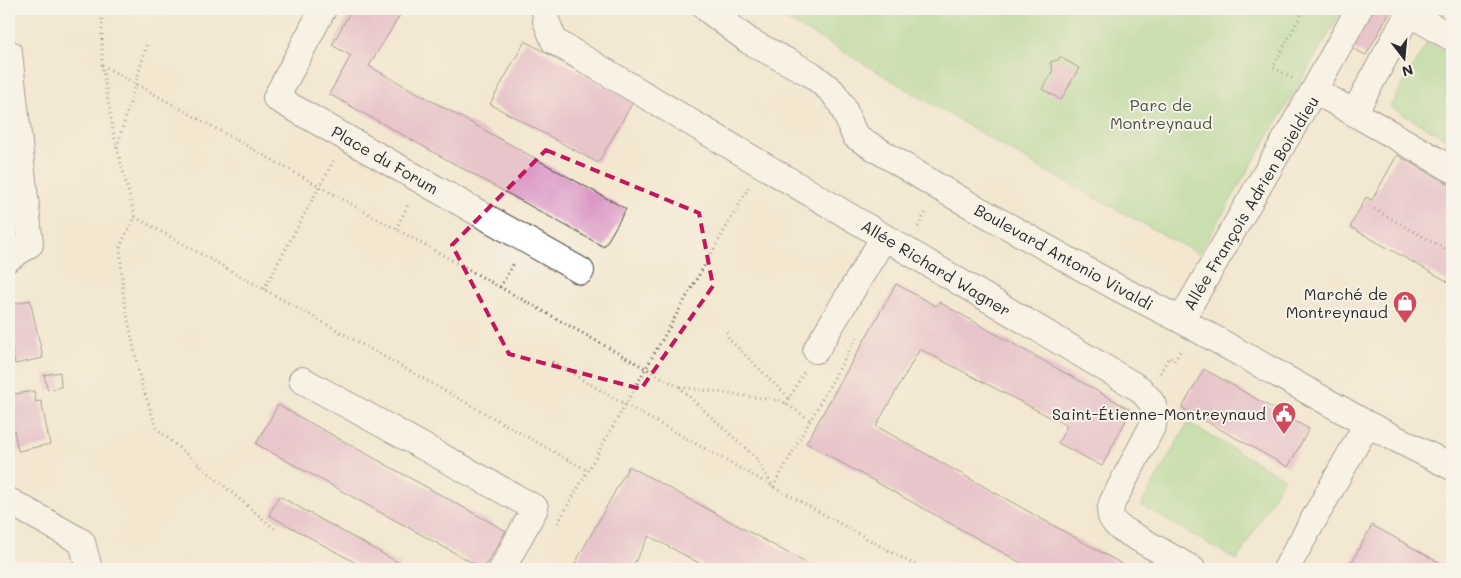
<svg xmlns="http://www.w3.org/2000/svg" width="1461" height="578" viewBox="0 0 1461 578" font-family="Mali,sans-serif">
  <style>
    .green { fill: #99d487; stroke: #628059 }
    .building { fill: #dc99c6 }
    .lines { fill: none; stroke-linecap: round; stroke-linejoin: round }
    .minor-casing { stroke: #494744; stroke-width: 28 }
    .path { stroke: #494744; stroke-width: 3; stroke-dasharray: 1 4; stroke-linecap: butt }
    .minor { stroke: #fff; stroke-width: 26 }
    .marked { fill: none; stroke: #c2185b; stroke-width: 4; stroke-dasharray: 10 6; stroke-linejoin: round }
    .labels { text-anchor: middle; stroke-width: 4; stroke-linejoin: round; paint-order: stroke }
    .park-label { font-size: 16px; fill: #465542; stroke: #f7f3e8 }
    .street-label { font-size: 16px; fill: #2b2b2b; stroke: #f7f3e8 }
    .poi-label { font-size: 16px; fill: #2b2b2b; stroke: #f7f3e8; text-anchor: end }
  </style>
  <rect width="100%" height="100%" fill="#f7f3e8"/>
  <filter id="ink" filterUnits="userSpaceOnUse"><feTurbulence type="fractalNoise" baseFrequency=".02" numOctaves="2"/><feDisplacementMap in="SourceGraphic" scale="10" xChannelSelector="R" yChannelSelector="G"/><feConvolveMatrix kernelMatrix="1 2 1 2 8 2 1 2 1" color-interpolation-filters="sRGB"/></filter>
  <filter id="wash" filterUnits="userSpaceOnUse"><feTurbulence type="fractalNoise" baseFrequency=".0096" numOctaves="4" result="noise"/><feDisplacementMap in="SourceGraphic" scale="20" xChannelSelector="R" yChannelSelector="G"/><feGaussianBlur stdDeviation="1.12" result="paint"/><feColorMatrix in="noise" values="0 0 0 0 0 0 0 0 0 0 0 0 0 0 0 0 0 1.4 0 .05"/><feComposite in="paint" operator="in"/></filter>
  <g filter="url(#wash)">
    <rect width="100%" height="100%" fill="#f3e7d0"/>
    <path class="green" d="M765,9H1343L1199,254L1033,164L822,39Z
      M1428,41L1452,55V142L1390,107Z
      M1188,423L1284,478L1237,560L1141,505Z"/>
    <g id="blocks">
      <path class="building" d="M352,9L403,10L369,66L626,209L604,247L329,94L351,56L332,45Z
        M1371,9H1392L1366,55L1350,47Z
        M525,41L633,102L598,163L490,104Z
        M1060,57L1079,68L1061,100L1042,89L1053,70L1050,62L1058,60Z
        M1397,155L1452,186V284L1350,227L1366,197L1372,200Z
        M896,284L936,306L939,302L1131,410L1102,466L1058,443L1067,426L920,349L876,426L1131,569H1032L806,443Z
        M30,300L43,358L15,364L9,334V305Z
        M1204,369L1309,429L1288,467L1182,408Z
        M60,372L61,387L48,390L44,375Z
        M34,391L36,402L41,401L50,444L18,451L14,430L10,431L9,423V395Z
        M278,405L506,531L484,569L256,444Z
        M629,466L817,569H710L649,536L631,569H572Z
        M279,496L401,564L398,569H367L269,515Z
        M1372,525L1451,569H1348Z"/>
    </g>
  </g>
  <g filter="url(#ink)">
    <use href="#blocks" fill-opacity="0" stroke="#494744" stroke-width="1"/>
    <g class="lines">
      <defs>
        <path id="minor" d="M323,9L276,98L581,271
          M545,9L546,20L554,41L1140,389C1153,403 1157,406 1153,425L1113,501C1108,514 1110,519 1120,528L1192,569
          M707,9L749,41L811,74L832,91L842,105L855,136L940,188L1118,288L1181,320L1367,424L1452,467
          M1409,13L1452,38
          M9,53L30,244L9,258
          M1314,90L1359,9
          M1354,113L1411,9
          M1181,320L1314,90L1452,169
          M816,350L884,237
          M302,380L535,508L502,569
          M9,501L82,542L89,569
          M1286,569L1367,424"/>
      </defs>
      <use href="#minor" class="minor-casing"/>
      <path class="path" d="M102,9V65L114,136L135,217L120,246L123,294L140,379L157,429L276,530
        M102,65L679,387L756,458L773,487
        M1292,78L1273,67L1304,9
        M117,147L147,44
        M1374,209L1452,253
        M135,217L588,471
        M918,227L927,210
        M396,229L409,203
        M500,287L514,263
        M264,289L334,160
        M727,332L728,338L789,398
        M552,362L626,405L922,569
        M1160,373L1169,357L1174,361L1181,350
        M680,387L782,401L810,420
        M786,404L805,370
        M773,487L858,335
        M558,523L749,187"/>
      <use href="#minor" class="minor"/>
    </g>
  </g>
  <path d="M0 0H1461V578H0ZM546,150L699,213L713,286L641,389L509,354L452,245Z" fill="#f3e7d0" fill-opacity=".55" fill-rule="evenodd"/>
  <path class="marked" d="M546,150L699,213L713,286L641,389L509,354L452,245Z"/>
  <defs>
    <symbol id="shop-pin" viewBox="-11 -11 22 30"><path d="M0 17L-7.5 6A9.5 9.5 0 1 1 7.5 6Z" fill="#d1495b" stroke="#f7f3e8"/><path d="M-5-2.5h2.3a2.7 3.5 0 0 1 5.4 0H5L5.5 6h-11ZM-1.5-2.5h3a1.5 2.3 0 0 0-3 0Z" fill="#fff"/></symbol>
    <symbol id="civic-pin" viewBox="-11 -11 22 30"><path d="M0 17L-7.5 6A9.5 9.5 0 1 1 7.5 6Z" fill="#d1495b" stroke="#f7f3e8"/><path d="M-.6-6.5H3V-4.5H.6V-3L4-1V1h2V6H-6V1h2V-1L-.6-3ZM-1.2 2.5V6h2.4V2.5Z" fill="#fff"/></symbol>
  </defs>
  <g fill-rule="evenodd">
    <use href="#shop-pin" x="1391" y="289" width="28" height="38"/>
    <use href="#civic-pin" x="1270" y="400" width="28" height="38"/>
  </g>
  <g class="labels">
    <g class="park-label">
      <text x="1161" y="111">Parc de<tspan x="1161" dy="18">Montreynaud</tspan></text>
    </g>
    <g class="street-label">
      <text transform="translate(385 160) rotate(30)" y="6">Place du Forum</text>
      <text transform="translate(1251 203) rotate(-59)" y="6">Allée François Adrien Boieldieu</text>
      <text transform="translate(1064 257) rotate(29)" y="6">Boulevard Antonio Vivaldi</text>
      <text transform="translate(936 268) rotate(31)" y="6">Allée Richard Wagner</text>
    </g>
    <g class="poi-label">
      <text x="1388" y="300">Marché de<tspan x="1388" dy="18">Montreynaud</tspan></text>
      <text x="1266" y="420">Saint-Étienne-Montreynaud</text>
    </g>
  </g>
  <rect width="1461" height="578" fill="none" stroke="#f7f3e8" stroke-width="30"/>
  <g transform="translate(1404 58) rotate(164)" stroke="#f7f3e8" stroke-width="4" paint-order="stroke">
  <path d="M0-4L9 19L0 12L-9 19Z" fill="#2b2b2b"/>
  <text y="-8" font-size="14" font-weight="bold" text-anchor="middle" fill="#2b2b2b">N</text>
  </g>
</svg>
